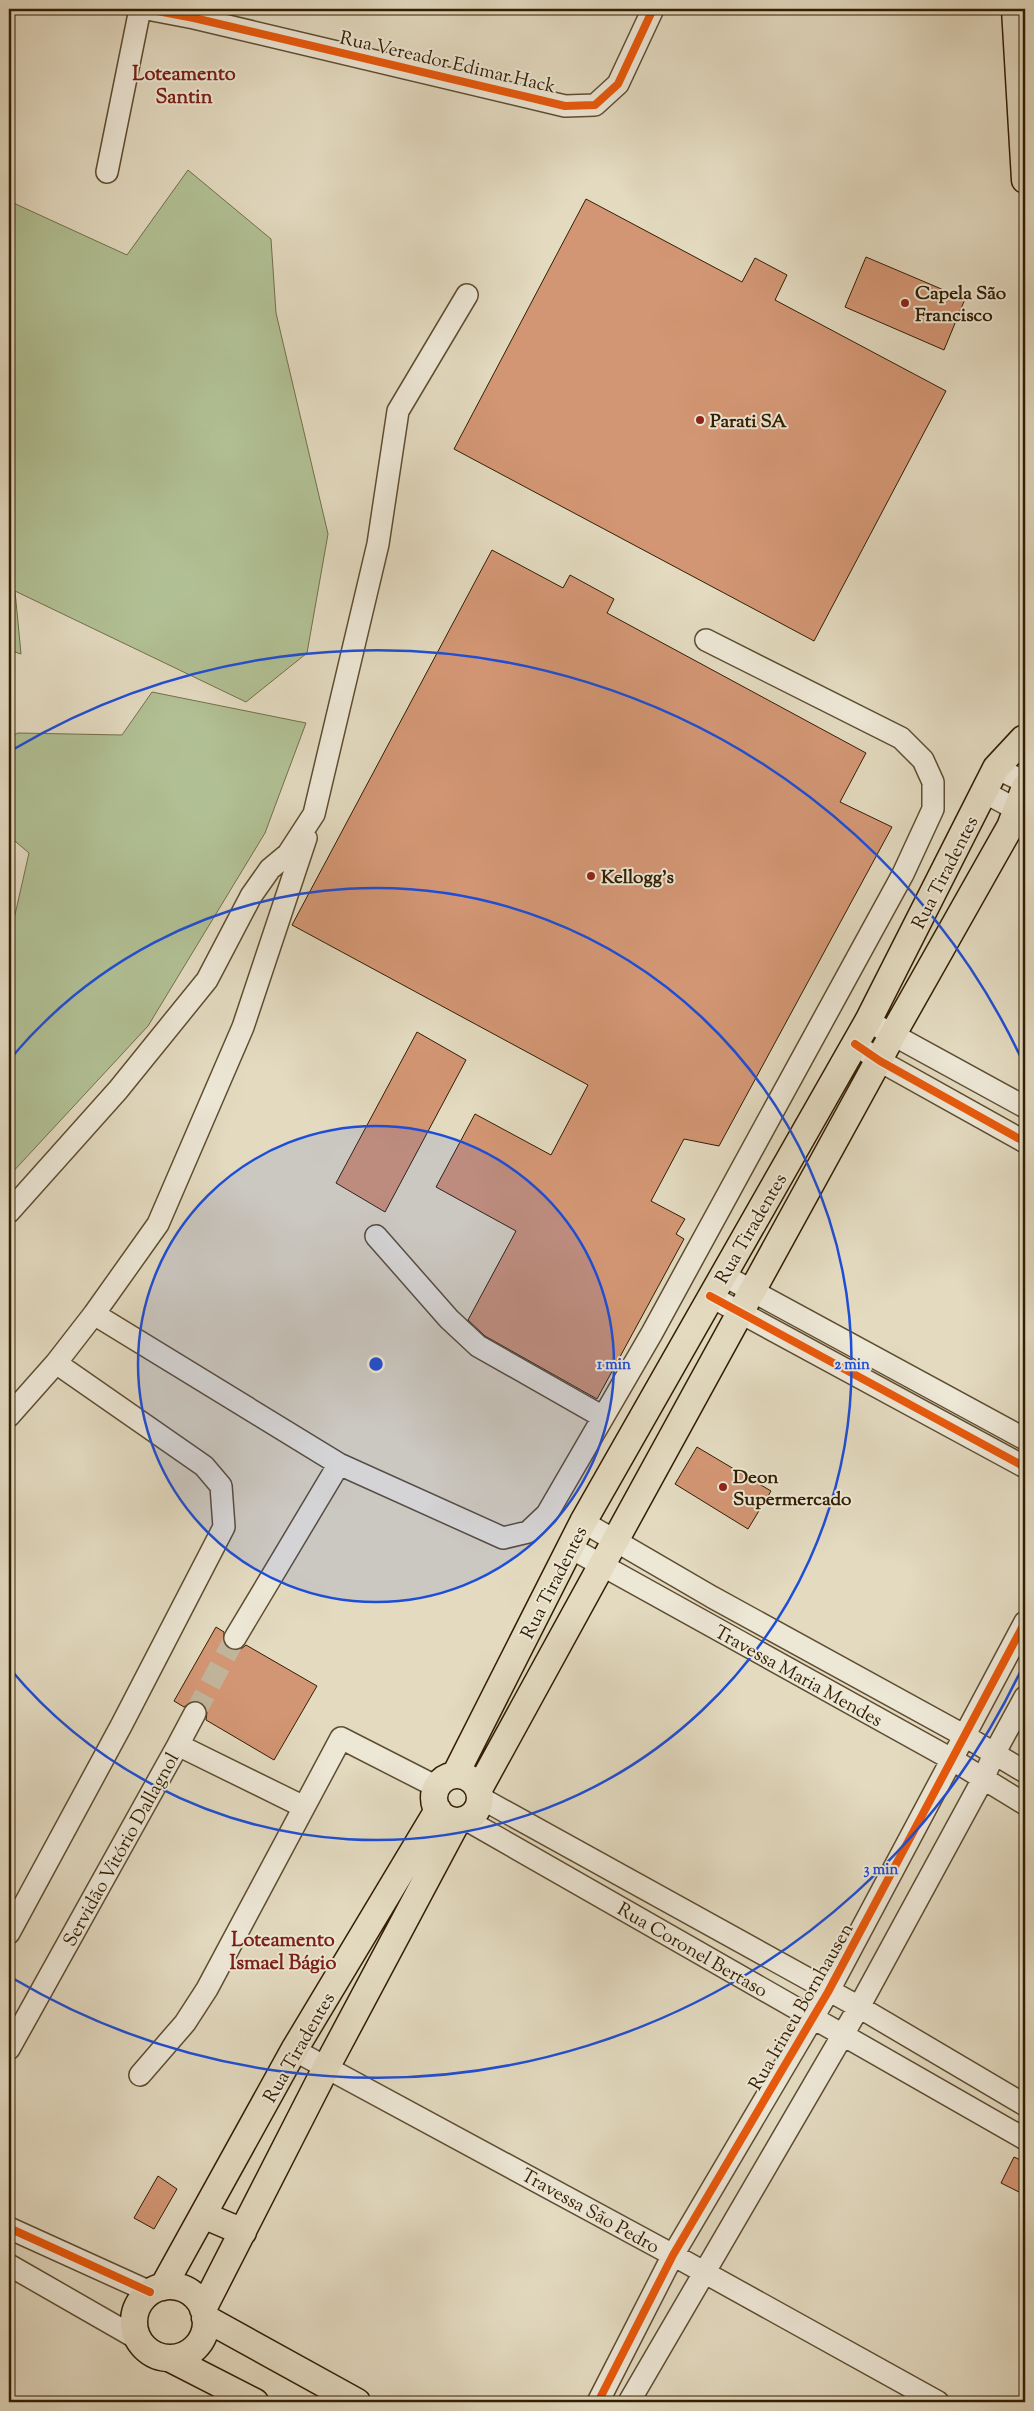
<svg xmlns="http://www.w3.org/2000/svg" width="1034" height="2411" viewBox="0 0 1034 2411" font-family="'Sorts Mill Goudy',serif">
  <style>
    .green { fill: #b1c094; stroke: #726f4a }
    .building { fill: #d39674; stroke: #321e01 }
    .lines { fill: none; stroke-linecap: round; stroke-linejoin: round }
    .minor-tunnel { stroke: #c0b49a; stroke-width: 21; stroke-dasharray: 21 11; stroke-linecap: butt }
    .minor-casing { stroke: #5e4d31; stroke-width: 24 }
    .major-casing { stroke: #321e01; stroke-width: 29 }
    .minor { stroke: #ede7d6; stroke-width: 21 }
    .major { stroke: #e3dac0; stroke-width: 26 }
    .cycleway-casing { stroke: #ede7d6; stroke-width: 11 }
    .cycleway { stroke: #e8590c; stroke-width: 8 }
    .ring { fill: none; stroke: #1d4ed8; stroke-width: 2.5 }
    .poi-dot { fill: #8f2418; stroke: #ede7d6; stroke-width: 2 }
    .labels { text-anchor: middle; stroke-width: 4; stroke-linejoin: round; paint-order: stroke }
    .street-label { font-size: 19px; fill: #321e01; stroke: #ede7d6 }
    .poi-label { font-size: 19px; font-weight: bold; fill: #321e01; stroke: #ede7d6; text-anchor: start }
    .neighbourhood-label { font-size: 20px; font-weight: bold; fill: #7a1f14; stroke: #ede7d6 }
    .centre { fill: #1d4ed8; stroke: #ede7d6; stroke-width: 2.5 }
    .ring-label { font-size: 15px; text-anchor: middle; font-weight: bold; fill: #1d4ed8; stroke: #ede7d6; stroke-width: 4; stroke-linejoin: round; paint-order: stroke }
  </style>
  <rect width="100%" height="100%" fill="#e3dac0"/>
  <filter id="stains"><feTurbulence type="fractalNoise" baseFrequency=".004" numOctaves="4"/><feColorMatrix values="0 0 0 0 .2 0 0 0 0 .09 0 0 0 0 .02 0 0 0 .5 -.17"/></filter>
  <radialGradient id="worn" r=".72"><stop offset=".6" stop-color="#630" stop-opacity="0"/><stop offset="1" stop-color="#630" stop-opacity=".3"/></radialGradient>
  <path class="green" d="M188,170L271,239L276,313L328,534L307,653L246,702L15,591L21,654L9,650V201L127,255Z
    M152,692L306,723L265,833L148,1026L9,1176V941L29,853L9,836V737L18,733L122,735Z"/>
  <path class="building" d="M586,199L742,282L755,258L787,275L775,300L946,391L814,641L454,449Z
    M866,257L965,299L944,350L845,307Z
    M492,550L563,588L570,575L614,599L607,613L866,753L840,802L892,827L719,1146L684,1139L651,1201L685,1219L676,1234L684,1239L597,1399L485,1336L468,1320L516,1231L436,1187L475,1114L551,1155L588,1085L292,925Z
    M417,1032L466,1060L385,1212L336,1183Z
    M697,1447L771,1491L748,1529L675,1484Z
    M216,1627L224,1632V1644L229,1649H241L246,1645L317,1686L274,1760L206,1720L207,1712L201,1702L194,1701L184,1707L174,1701Z
    M1014,2157L1025,2162V2195L1001,2183Z
    M158,2176L177,2189L154,2229L134,2218Z"/>
  <g class="lines">
    <path class="minor-tunnel" d="M195,1713L235,1638"/>
    <defs>
      <path id="minor" d="M147,9L194,18L565,106L595,105L618,84L653,9
        M107,172L140,9
        M996,768L1025,782
        M984,792L1025,814
        M868,1021L1025,1107
        M855,1044L880,1061L1025,1142
        M9,1212L118,1090L207,980L251,896L270,869L288,854L314,814L378,544L398,411L467,295
        M376,1236L449,1319L478,1346L603,1417
        M723,1275L1025,1439
        M710,1296L1025,1467
        M94,1314L339,1464L503,1538L528,1532L547,1514L652,1333L776,1106L903,874L933,809V782L923,760L901,738L706,640
        M56,1363L94,1314L158,1224L243,1027L306,838
        M9,1416L56,1363L204,1466L221,1486L224,1527L121,1726L9,1933
        M583,1522L712,1597L965,1736L1025,1772
        M571,1548L953,1760L1025,1804
        M235,1638L339,1464
        M178,1745L195,1713
        M479,1797L859,2007L1025,2105
        M465,1819L1025,2139
        M9,2049L178,1745L304,1807
        M294,2050L673,2255L938,2402
        M140,2075L185,2023L207,1989L341,1738L437,1787
        M9,2228L150,2292
        M9,2265L138,2339
        M598,2402L673,2255L828,1992L1025,1622
        M629,2402L859,2007L983,1779L994,1754L1025,1697"/>
      <path id="major" d="M1015,9L1025,180
        M455,1775L583,1522L868,1021L996,768L1023,739
        M434 1798a23 23 0 1 1 46 0a23 23 0 1 1-46 0Z
        M479,1789L893,1034L1010,827L1025,787
        M203,2215L243,2232
        M134 2322a36 36 0 1 1 72 0a36 36 0 1 1-72 0Z
        M163,2287L294,2050L438,1810
        M203,2309L327,2066L457,1822
        M205,2318L357,2402
        M169,2358L255,2402"/>
    </defs>
    <use href="#minor" class="minor-casing"/>
    <use href="#major" class="major-casing"/>
    <use href="#minor" class="minor"/>
    <use href="#major" class="major"/>
    <defs>
      <path id="cycleway" d="M147,9L194,18L565,106L595,105L618,84L653,9
        M855,1044L880,1061L1025,1142
        M710,1296L1025,1467
        M9,2228L150,2292
        M598,2402L673,2255L828,1992L1025,1622"/>
    </defs>
    <use href="#cycleway" class="cycleway-casing"/>
    <use href="#cycleway" class="cycleway"/>
  </g>
  <circle cx="376" cy="1364" r="238" fill="#1d4ed8" fill-opacity=".12"/>
  <g class="ring">
    <circle cx="376" cy="1364" r="238"/>
    <path d="M11 1058A476 476 0 1 1 11 1670"/>
    <path d="M1023 1666A714 714 0 0 1 14 1979M14 749A714 714 0 0 1 1023 1062"/>
  </g>
  <g class="poi-dot">
    <circle cx="905" cy="303" r="5"/>
    <circle cx="700" cy="420" r="5"/>
    <circle cx="591" cy="876" r="5"/>
    <circle cx="723" cy="1487" r="5"/>
  </g>
  <g class="labels">
    <g class="street-label">
      <text transform="translate(448 61) rotate(13)" y="7">Rua Vereador Edimar Hack</text>
      <text transform="translate(944 872) rotate(-63)" y="7">Rua Tiradentes</text>
      <text transform="translate(750 1228) rotate(-60)" y="7">Rua Tiradentes</text>
      <text transform="translate(553 1582) rotate(-63)" y="7">Rua Tiradentes</text>
      <text transform="translate(799 1675) rotate(29)" y="7">Travessa Maria Mendes</text>
      <text transform="translate(120 1849) rotate(-61)" y="7">Servidão Vitório Dallagnol</text>
      <text transform="translate(693 1949) rotate(30)" y="7">Rua Coronel Bertaso</text>
      <text transform="translate(800 2006) rotate(-60)" y="7">Rua Irineu Bornhausen</text>
      <text transform="translate(298 2047) rotate(-60)" y="7">Rua Tiradentes</text>
      <text transform="translate(591 2210) rotate(29)" y="7">Travessa São Pedro</text>
    </g>
    <g class="poi-label">
      <text x="915" y="299">Capela São<tspan x="915" dy="22">Francisco</tspan></text>
      <text x="710" y="427">Parati SA</text>
      <text x="601" y="883">Kellogg's</text>
      <text x="733" y="1483">Deon<tspan x="733" dy="22">Supermercado</tspan></text>
    </g>
    <g class="neighbourhood-label">
      <text x="184" y="80">Loteamento<tspan x="184" dy="23">Santin</tspan></text>
      <text x="283" y="1946">Loteamento<tspan x="283" dy="23">Ismael Bágio</tspan></text>
    </g>
  </g>
  <circle cx="376" cy="1364" r="8" class="centre"/>
  <g class="ring-label">
    <text x="614" y="1369">1 min</text>
    <text x="852" y="1369">2 min</text>
    <text x="881" y="1874">3 min</text>
  </g>
  <rect width="1034" height="2411" fill="none" stroke="#e3dac0" stroke-width="30"/>
  <rect x="10" y="10" width="1014" height="2391" fill="none" stroke="#321e01" stroke-width="2.5"/>
  <rect x="15" y="15" width="1004" height="2381" fill="none" stroke="#321e01"/>
  <rect width="100%" height="100%" filter="url(#stains)"/>
  <rect width="100%" height="100%" fill="url(#worn)"/>
</svg>
